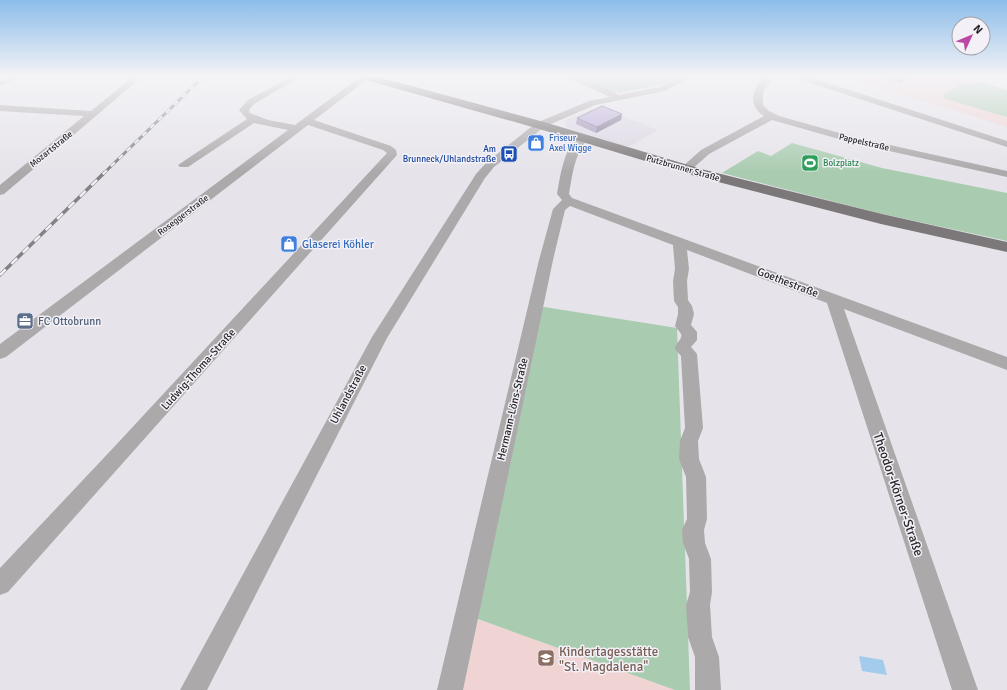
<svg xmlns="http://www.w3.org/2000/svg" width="1007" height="690" viewBox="0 0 1007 690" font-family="Signika,sans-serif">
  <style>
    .built { fill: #dcd8e5 }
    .education { fill: #efd4d3 }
    .green { fill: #a9ccb0 }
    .water { fill: #a3cbec }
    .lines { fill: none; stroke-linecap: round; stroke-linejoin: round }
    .minor { fill: #aca9aa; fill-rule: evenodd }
    .major { fill: #7c7778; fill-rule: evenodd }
    .rail-far1-casing { stroke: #838286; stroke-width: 3 }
    .rail-casing { stroke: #838286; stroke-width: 3.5 }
    .rail-far1 { stroke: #f3f1f7; stroke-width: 2; stroke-dasharray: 5.5; stroke-linecap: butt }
    .rail { stroke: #f3f1f7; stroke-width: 2.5; stroke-dasharray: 8; stroke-linecap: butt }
    .wall { fill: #a295ba }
    .shaded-wall { fill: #847997 }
    .building { fill: #bcadd8; stroke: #847997 }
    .labels { text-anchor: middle; stroke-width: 3; stroke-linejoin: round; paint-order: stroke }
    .far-shop-label { font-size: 9px; fill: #366cbe; stroke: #f3f1f7; text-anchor: start }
    .far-street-label { font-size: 9px; fill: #28282a; stroke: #f3f1f7 }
    .far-transit-label { font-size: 9px; fill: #164399; stroke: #f3f1f7; text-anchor: end }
    .far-leisure-label { font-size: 9px; fill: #27864d; stroke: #f3f1f7; text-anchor: start }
    .shop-label { font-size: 11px; fill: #366cbe; stroke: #f3f1f7; text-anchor: start }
    .street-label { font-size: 11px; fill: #28282a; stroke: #f3f1f7 }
    .service-label { font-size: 11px; fill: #4e5e75; stroke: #f3f1f7; text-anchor: start }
    .near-street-label { font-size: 13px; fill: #28282a; stroke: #f3f1f7 }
    .near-education-label { font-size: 13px; fill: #785e54; stroke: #f3f1f7; text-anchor: start }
  </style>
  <rect width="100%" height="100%" fill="#e6e4ea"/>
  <path class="built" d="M598,107L658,130L628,147L576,131L565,126V121L569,118Z"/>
  <path class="education" d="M843,76H959L1007,89V127Z
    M475,618L624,672L675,690H459Z"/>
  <path class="green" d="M577,76H678L663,84L620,93Z
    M971,82L977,83L979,82L1007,90V117L943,98L945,97L943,96L962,83L967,85Z
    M792,143L882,168L1007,193V241L878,213L722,173L758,151L771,156Z
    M538,306L677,328L690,690H675L475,618Z"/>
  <path class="water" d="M859,656L883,660L887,675L862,671Z"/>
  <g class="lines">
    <path class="minor" d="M12,76H24L0,86V80Z
      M134,76H143L4,194L0,195V185L84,116L0,111V105L91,111Z
      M292,76H302L254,104L249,110L250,113L268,120L295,125L361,76H369L368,79L314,120L391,146L396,150L397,155L8,592L0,595V568L115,446L387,153L383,150L308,125L6,357L0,359V344L288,130L254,123L188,167H180L178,165L247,119L239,110L248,100Z
      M565,76H576L614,91L618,95L659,87L681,76H692L665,91L595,105L544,127L494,167L485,178L387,338L207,690H180L372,337L476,174L486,163L536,123L589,101L610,97Z
      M765,76H774L763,92V105L769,111L779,116L854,137L1007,171V177L853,143L772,120L709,154L690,171H682L680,169L682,167L701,150L764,116C747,105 752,88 765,76Z
      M794,76H806L1007,141V147L795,78Z
      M583,135L588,138C574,157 573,171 569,194L572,198L1007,357V370L844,309L978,690H952L827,303L687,250L689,269L687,281L688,300L692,306L694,314L691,325L697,332V340L691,347L697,354L703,428L698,441L699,459L706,477L707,519L704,530L705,543L711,559L712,592L710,605L712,637L719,657L721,690H695V657L688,637L686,605L690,592L689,559L683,543L682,530L687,519L686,477L679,459L680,441L685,428L681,356L675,349C675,343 683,339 681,334C680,332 677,329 675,326L678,314V307L674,301L673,281L675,269L673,245L570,206L565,210L553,260L463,690H437L539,260L553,209L562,200L557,194C560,178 565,139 583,135Z"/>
    <path class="major" d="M358,76H375L544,122L705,170L882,214L1007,242V252L881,224L695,176L536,128L359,78Z"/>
    <defs>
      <path id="rail-far1" d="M103,174L204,76"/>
      <path id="rail" d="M0,275L104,173"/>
    </defs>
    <use href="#rail-far1" class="rail-far1-casing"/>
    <use href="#rail" class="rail-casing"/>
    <use href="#rail-far1" class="rail-far1"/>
    <use href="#rail" class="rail"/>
  </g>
  <path class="wall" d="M876,76H910L899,83Z
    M622,114L621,120L596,133L576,124L577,118Z"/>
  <path class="shaded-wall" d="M902,76H910L899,83Z
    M622,114L621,120L596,133L597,127Z"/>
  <path class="building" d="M602,106L622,114L597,127L577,118Z"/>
  <linearGradient id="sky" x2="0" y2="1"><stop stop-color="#8cbdea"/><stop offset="0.44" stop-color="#f4f3f6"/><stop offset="1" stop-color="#f4f3f6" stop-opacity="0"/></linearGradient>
  <rect width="1007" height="172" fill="url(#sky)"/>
  <defs>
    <symbol id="shop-square" viewBox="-11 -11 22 22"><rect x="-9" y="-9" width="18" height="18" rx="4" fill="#3f7fe0" stroke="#f3f1f7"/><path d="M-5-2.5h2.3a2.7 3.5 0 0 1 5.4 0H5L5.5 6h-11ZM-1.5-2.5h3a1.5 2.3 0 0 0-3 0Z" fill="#fff"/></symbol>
    <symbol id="bus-square" viewBox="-11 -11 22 22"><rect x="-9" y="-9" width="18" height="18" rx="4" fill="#1a4fb4" stroke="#f3f1f7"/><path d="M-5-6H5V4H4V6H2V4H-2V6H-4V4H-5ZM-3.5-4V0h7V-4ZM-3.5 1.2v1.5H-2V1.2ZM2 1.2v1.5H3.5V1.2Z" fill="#fff"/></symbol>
    <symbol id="stadium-square" viewBox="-11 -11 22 22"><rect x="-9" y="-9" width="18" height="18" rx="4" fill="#2e9e5b" stroke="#f3f1f7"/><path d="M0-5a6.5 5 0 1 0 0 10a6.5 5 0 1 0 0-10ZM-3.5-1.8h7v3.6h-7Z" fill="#fff"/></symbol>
    <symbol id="office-square" viewBox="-11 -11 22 22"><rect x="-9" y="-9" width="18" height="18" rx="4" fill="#5c6f8a" stroke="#f3f1f7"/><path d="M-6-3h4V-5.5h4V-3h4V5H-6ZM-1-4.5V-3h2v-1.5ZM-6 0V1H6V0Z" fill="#fff"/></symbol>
    <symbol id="school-square" viewBox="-11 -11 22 22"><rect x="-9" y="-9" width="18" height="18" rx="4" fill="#8d6e63" stroke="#f3f1f7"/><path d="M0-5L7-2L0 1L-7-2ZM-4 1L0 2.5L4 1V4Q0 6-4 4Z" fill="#fff"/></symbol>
  </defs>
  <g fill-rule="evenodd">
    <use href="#shop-square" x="526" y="133" width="20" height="20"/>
    <use href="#bus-square" x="499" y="144" width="20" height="20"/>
    <use href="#stadium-square" x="800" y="153" width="20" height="20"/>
    <use href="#shop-square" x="279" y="234" width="20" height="20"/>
    <use href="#office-square" x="15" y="311" width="20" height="20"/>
    <use href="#school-square" x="536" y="648" width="20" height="20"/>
  </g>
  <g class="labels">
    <g class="far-shop-label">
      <text x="549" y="141">Friseur<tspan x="549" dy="10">Axel Wigge</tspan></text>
    </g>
    <g class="far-street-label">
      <text transform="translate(864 142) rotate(13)" y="3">Pappelstraße</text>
      <text transform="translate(51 149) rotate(-39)" y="3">Mozartstraße</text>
      <text transform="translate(683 168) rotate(16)" y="3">Putzbrunner Straße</text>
      <text transform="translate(183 215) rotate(-37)" y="3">Roseggerstraße</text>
    </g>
    <g class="far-transit-label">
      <text x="496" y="152">Am<tspan x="496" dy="10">Brunneck/Uhlandstraße</tspan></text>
    </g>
    <g class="far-leisure-label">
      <text x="823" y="166">Bolzplatz</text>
    </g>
    <g class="shop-label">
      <text x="302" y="248">Glaserei Köhler</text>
    </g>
    <g class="street-label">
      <text transform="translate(788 282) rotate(21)" y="4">Goethestraße</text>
      <text transform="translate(198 369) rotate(-48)" y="4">Ludwig-Thoma-Straße</text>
      <text transform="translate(348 394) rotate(-62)" y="4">Uhlandstraße</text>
      <text transform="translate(512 409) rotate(-77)" y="4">Hermann-Löns-Straße</text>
    </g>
    <g class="service-label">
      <text x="38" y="325">FC Ottobrunn</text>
    </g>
    <g class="near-street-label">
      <text transform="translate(899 494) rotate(71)" y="5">Theodor-Körner-Straße</text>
    </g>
    <g class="near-education-label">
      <text x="559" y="656">Kindertagesstätte<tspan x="559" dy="15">"St. Magdalena"</tspan></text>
    </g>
  </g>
  <g transform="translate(971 36) rotate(46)"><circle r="19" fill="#f3f1f7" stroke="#a2a1a5"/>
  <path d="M0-3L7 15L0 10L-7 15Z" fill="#ba48a4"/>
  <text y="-6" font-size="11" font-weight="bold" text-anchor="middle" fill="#28282a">N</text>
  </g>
</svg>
